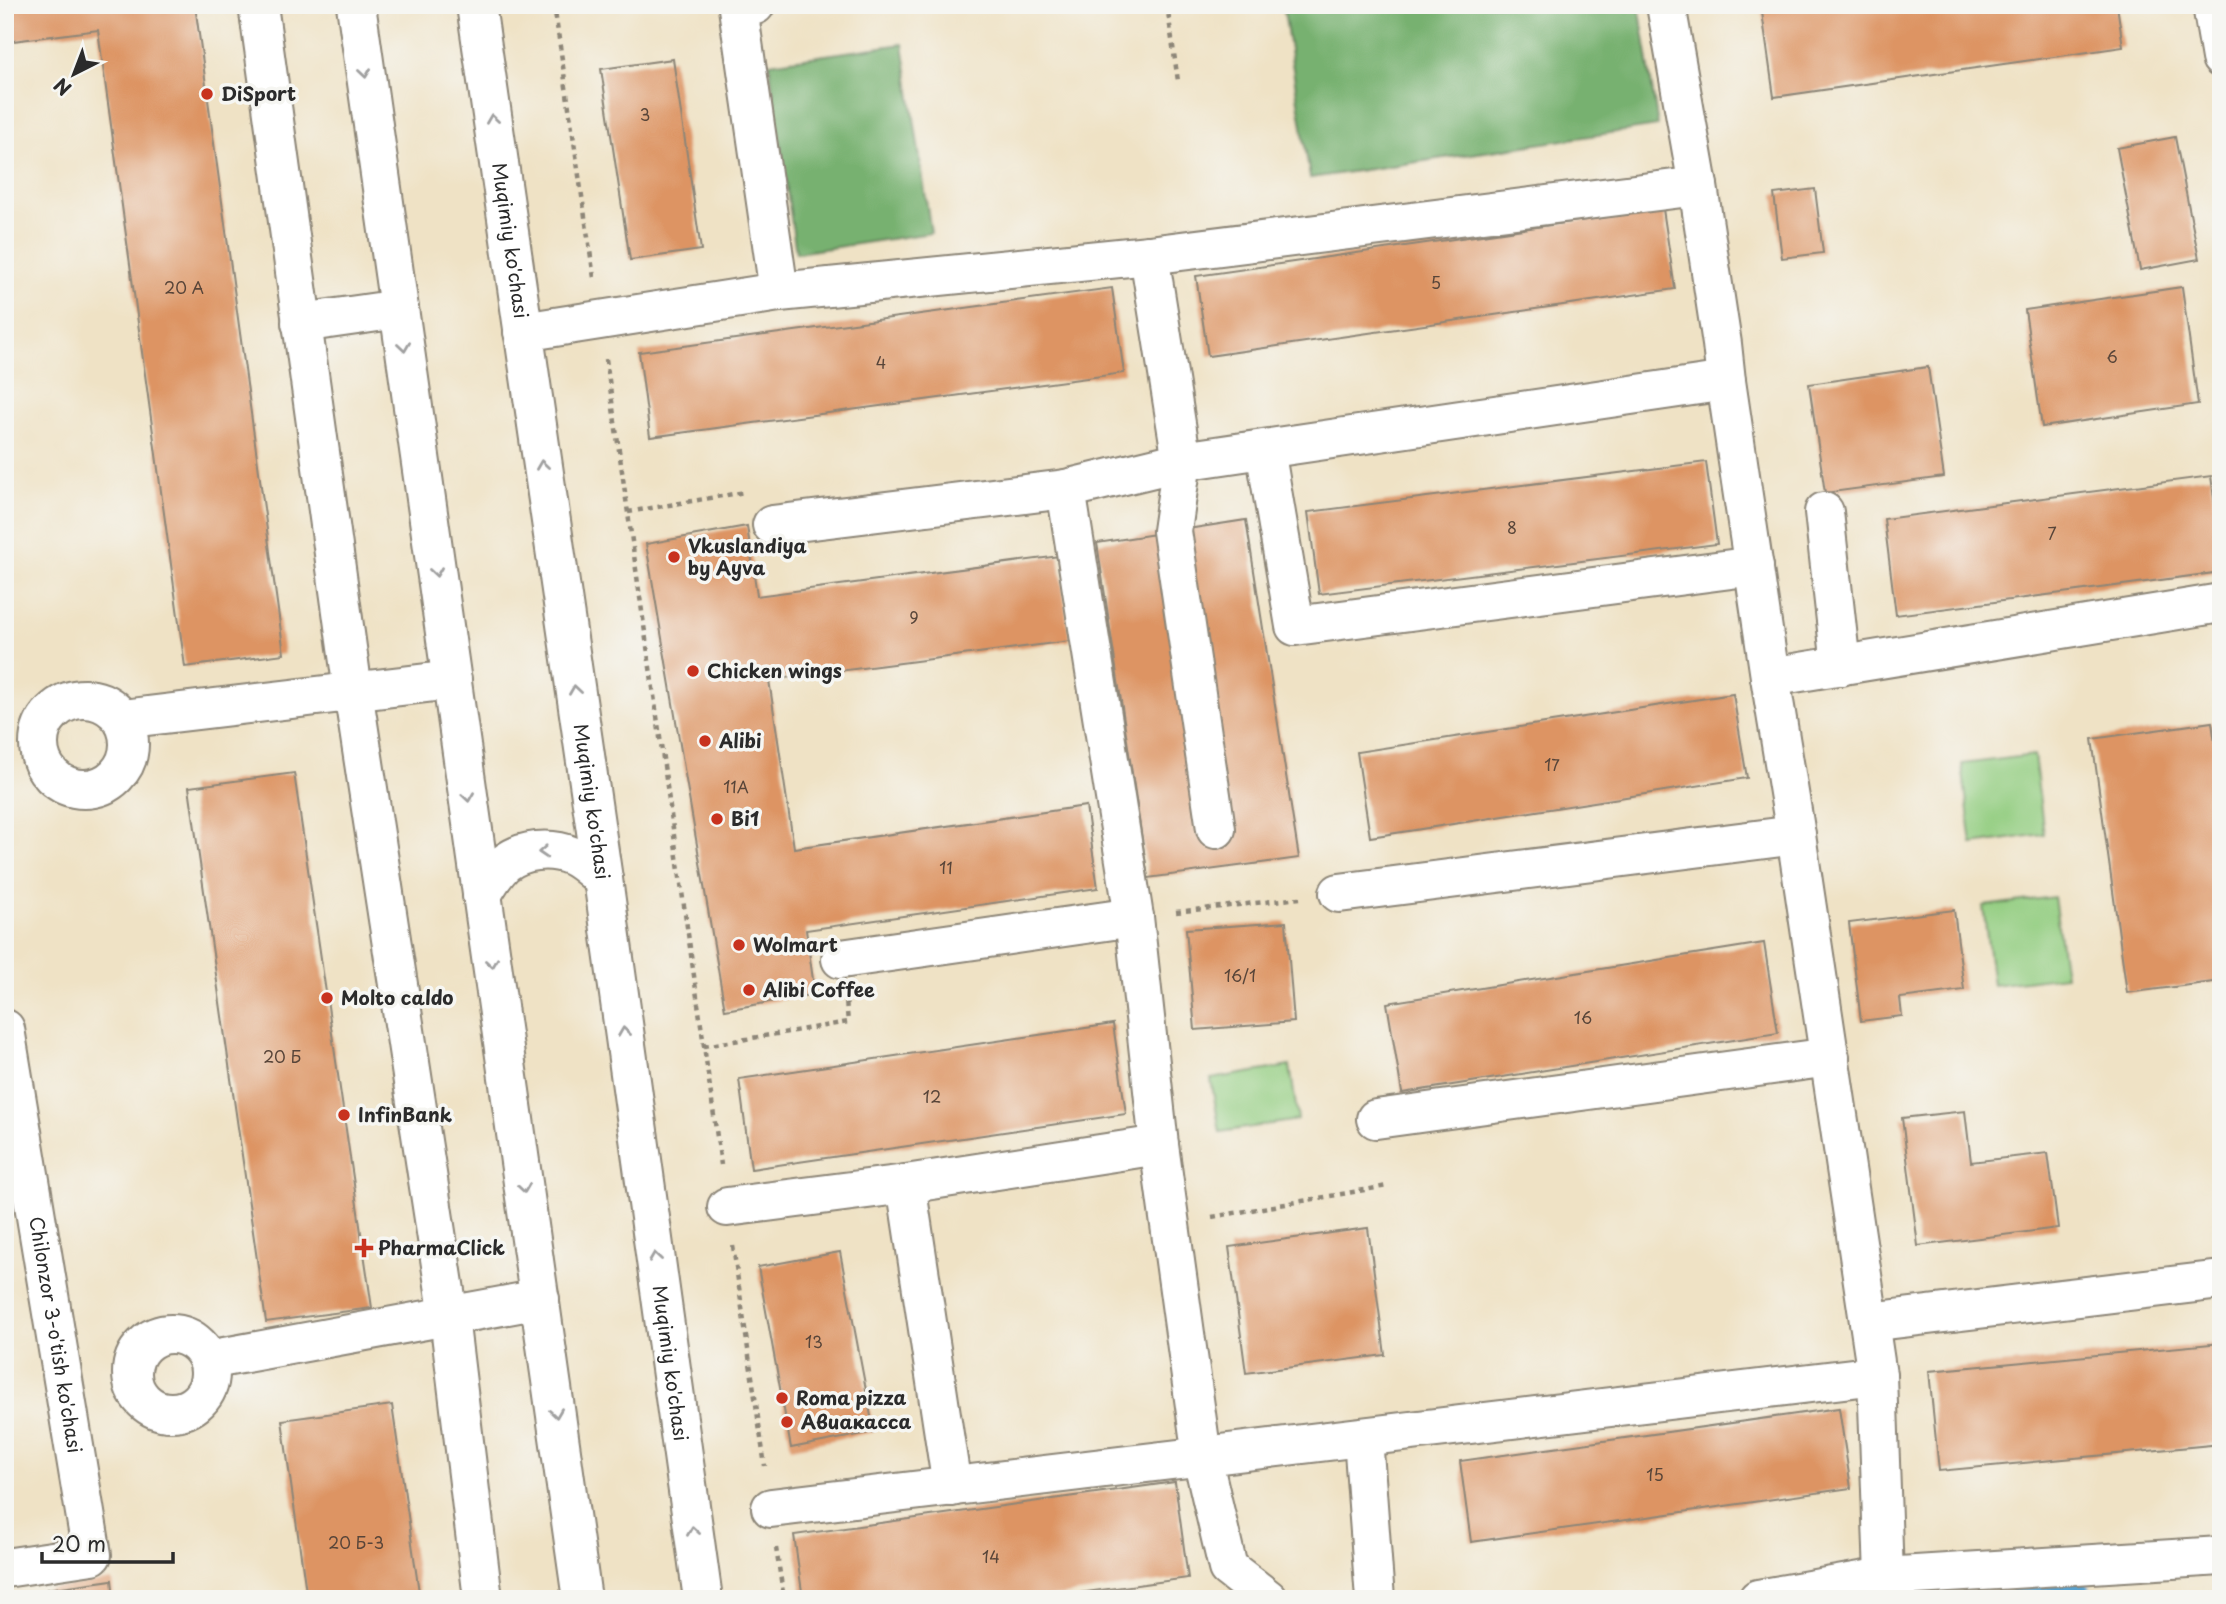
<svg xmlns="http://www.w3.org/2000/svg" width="2226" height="1604" viewBox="0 0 2226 1604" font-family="'Playpen Sans',sans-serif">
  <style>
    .green { fill: #94ce82; stroke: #607c56; stroke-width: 2 }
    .forest { fill: #77b170; stroke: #516e4e; stroke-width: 2 }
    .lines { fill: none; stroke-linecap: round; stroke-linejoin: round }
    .canal { stroke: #59a3d1; stroke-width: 46 }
    .building { fill: #dd9464 }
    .minor-casing { stroke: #8d8678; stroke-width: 42 }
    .major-casing { stroke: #8d8678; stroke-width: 42 }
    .path { stroke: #8d8678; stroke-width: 4.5; stroke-dasharray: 5 5; stroke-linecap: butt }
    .minor { stroke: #fff; stroke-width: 38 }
    .major { stroke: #fff; stroke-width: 38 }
    .oneway { stroke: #a0a0a0 }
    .poi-dot { fill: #c8321e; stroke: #f6f6f2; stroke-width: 2.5 }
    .labels { text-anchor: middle; stroke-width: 7; stroke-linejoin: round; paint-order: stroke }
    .number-label { font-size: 16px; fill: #584539 }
    .poi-label { font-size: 19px; font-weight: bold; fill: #2b2b2b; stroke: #f6f6f2; text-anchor: start }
    .street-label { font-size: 19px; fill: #2b2b2b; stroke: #f6f6f2 }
  </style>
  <rect width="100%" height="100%" fill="#f6f6f2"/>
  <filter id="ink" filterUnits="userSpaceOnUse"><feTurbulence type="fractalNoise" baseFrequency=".0143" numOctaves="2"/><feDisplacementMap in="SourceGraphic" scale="14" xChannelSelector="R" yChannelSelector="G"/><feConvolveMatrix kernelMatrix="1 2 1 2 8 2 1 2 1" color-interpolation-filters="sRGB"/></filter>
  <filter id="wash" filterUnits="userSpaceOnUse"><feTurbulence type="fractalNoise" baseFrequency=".00686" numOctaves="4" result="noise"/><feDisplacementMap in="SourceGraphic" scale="28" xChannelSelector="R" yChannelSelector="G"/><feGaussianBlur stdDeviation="1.57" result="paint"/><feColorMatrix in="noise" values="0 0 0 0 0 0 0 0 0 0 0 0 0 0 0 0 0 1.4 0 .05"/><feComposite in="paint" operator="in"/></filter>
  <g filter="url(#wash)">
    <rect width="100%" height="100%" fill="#efe2c5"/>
    <path class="green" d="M2034,755L2044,834L1972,844L1962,764Z
      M2054,897L2065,976L1993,985L1983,906Z
      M1290,1066L1298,1120L1220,1132L1211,1079Z"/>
    <path class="forest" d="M1283,5H1639L1658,126L1310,178Z
      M903,44L931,233L796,253L769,63Z"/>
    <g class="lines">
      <path class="canal" d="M2032,1599L2056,1597L2070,1599"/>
    </g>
    <g id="blocks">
      <path class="building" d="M5,5H195L284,654L185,667L98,30L5,42Z
        M1761,5H2117L2123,47L1774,97Z
        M673,59L701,250L630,260L601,69Z
        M2175,137L2199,259L2140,270L2117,148Z
        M1815,189L1823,253L1782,258L1774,194Z
        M1663,209L1675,289L1208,356L1196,276Z
        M2182,287L2198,404L2042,427L2025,310Z
        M1112,288L1124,373L650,437L639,352Z
        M1928,367L1944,477L1825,493L1809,384Z
        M1706,462L1717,544L1319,594L1308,512Z
        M2211,476L2221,549V572L1896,615L1884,519Z
        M1246,520L1299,858L1148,878L1097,543Z
        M747,526L757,596L1059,556L1070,641L769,680L794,848L1086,806L1098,888L806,930L815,994L725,1010L646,544Z
        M1733,694L1747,778L1370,837L1357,752Z
        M2212,722L2221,786V981L2127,993L2092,739Z
        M294,773L372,1308L266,1322L189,787Z
        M1954,910L1964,990L1900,998L1902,1016L1861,1021L1849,923Z
        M1286,922L1294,1022L1195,1030L1186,929Z
        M1764,943L1778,1033L1402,1093L1387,1003Z
        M1113,1024L1126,1114L751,1169L739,1079Z
        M1965,1111L1971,1162L2048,1153L2058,1228L1918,1246L1902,1118Z
        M1368,1228L1385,1355L1246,1373L1229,1247Z
        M840,1252L874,1432L791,1448L758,1267Z
        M2221,1343V1444L1939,1471L1929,1371Z
        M392,1405L420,1599H307L282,1420Z
        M1839,1408L1851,1488L1471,1542L1460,1461Z
        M1175,1482L1188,1578L1036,1599H803L794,1535Z
        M112,1580L114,1599H48L47,1589Z
        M18,1593L19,1599H5V1595Z"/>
    </g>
  </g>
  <g filter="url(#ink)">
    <use href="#blocks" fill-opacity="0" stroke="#8d8678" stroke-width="2"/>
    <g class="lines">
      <defs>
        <g id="minor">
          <path d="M258,5L353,691L449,1317L483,1599"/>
          <path d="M755,5L738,8L779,292"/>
          <path d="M1666,5L1698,186"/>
          <path d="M2212,5L2221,58"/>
          <path d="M1149,255L1182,461L1726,381L1770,677L2221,603"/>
          <path d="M301,323L399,309"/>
          <path d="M523,332L779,292L1149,255L1698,186L1722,344L1726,381"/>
          <path d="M1265,449L1295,626L1754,566"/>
          <path d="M1824,512L1841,666"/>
          <path d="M772,525L1066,489"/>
          <path d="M1770,677L1796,835L1877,1375L1884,1577"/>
          <circle cx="84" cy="744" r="45"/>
          <path d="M122,719L452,680"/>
          <path d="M1216,829L1172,531L1182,461L1066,489L1134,917L1159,1145L1202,1457L1228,1568L1268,1599"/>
          <path d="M1339,893L1796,835"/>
          <path d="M841,959L1134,917"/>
          <path id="s1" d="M5,1029L92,1555L5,1568"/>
          <path d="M1376,1119L1830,1057"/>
          <path d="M906,1184L952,1487"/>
          <path d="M727,1207L906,1184L1159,1145"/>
          <path d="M1869,1322L2221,1280"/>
          <circle cx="171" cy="1373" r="39"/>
          <path d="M208,1360L540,1299"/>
          <path d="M1363,1438L1375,1599"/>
          <path d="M771,1508L1877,1375"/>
          <path d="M1758,1599L1884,1577L2221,1556"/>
        </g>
        <g id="major">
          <path d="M356,5L582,1599"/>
          <path id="s2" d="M476,5L603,879L703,1599"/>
          <path d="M482,895C488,884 495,873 504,864C522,849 551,847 572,856C583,861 593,871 603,879"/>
        </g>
      </defs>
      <use href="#minor" class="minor-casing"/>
      <use href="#major" class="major-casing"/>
      <path class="path" d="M554,5L594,278
        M1167,5L1178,81
        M606,359L721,1165
        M628,512L745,492
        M1176,912L1300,898
        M704,1046L848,1022L846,1001
        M1212,1217L1387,1186
        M733,1246L765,1466
        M776,1548L784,1599"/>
      <use href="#minor" class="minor"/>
      <use href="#major" class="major"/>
    </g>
    <defs><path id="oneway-chevron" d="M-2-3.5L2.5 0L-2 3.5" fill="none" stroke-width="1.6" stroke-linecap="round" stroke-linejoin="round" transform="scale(1.75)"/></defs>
    <g class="oneway">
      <use href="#oneway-chevron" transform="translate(365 73) rotate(82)"/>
      <use href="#oneway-chevron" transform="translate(492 119) rotate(-98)"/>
      <use href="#oneway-chevron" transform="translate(404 347) rotate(82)"/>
      <use href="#oneway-chevron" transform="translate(542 465) rotate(-98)"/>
      <use href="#oneway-chevron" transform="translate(436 572) rotate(82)"/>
      <use href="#oneway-chevron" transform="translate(575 690) rotate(-98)"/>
      <use href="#oneway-chevron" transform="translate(468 797) rotate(82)"/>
      <use href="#oneway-chevron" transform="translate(543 852) rotate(177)"/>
      <use href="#oneway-chevron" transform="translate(492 963) rotate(82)"/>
      <use href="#oneway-chevron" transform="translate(624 1032) rotate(-98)"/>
      <use href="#oneway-chevron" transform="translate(524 1188) rotate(82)"/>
      <use href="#oneway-chevron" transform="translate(655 1257) rotate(-98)"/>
      <use href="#oneway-chevron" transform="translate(556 1413) rotate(82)"/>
      <use href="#oneway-chevron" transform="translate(693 1531) rotate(-98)"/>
    </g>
  </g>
  <g class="poi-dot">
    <circle cx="207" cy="94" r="7"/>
    <circle cx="674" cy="557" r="7"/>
    <circle cx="693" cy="671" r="7"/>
    <circle cx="705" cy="741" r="7"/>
    <circle cx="717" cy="819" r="7"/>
    <circle cx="739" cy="945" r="7"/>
    <circle cx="749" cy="990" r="7"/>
    <circle cx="327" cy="998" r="7"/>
    <circle cx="344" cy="1115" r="7"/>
    <path d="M360.5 1237.5h7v7h7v7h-7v7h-7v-7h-7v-7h7z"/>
    <circle cx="782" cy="1398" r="7"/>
    <circle cx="787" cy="1422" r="7"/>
  </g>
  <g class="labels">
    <g class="number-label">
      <text x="645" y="121">3</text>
      <text x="1436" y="289">5</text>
      <text x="184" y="294">20 А</text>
      <text x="2112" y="363">6</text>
      <text x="881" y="369">4</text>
      <text x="1512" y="534">8</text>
      <text x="2052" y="540">7</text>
      <text x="914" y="624">9</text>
      <text x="1552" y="771">17</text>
      <text x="736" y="793">11A</text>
      <text x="946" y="874">11</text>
      <text x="1240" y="982">16/1</text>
      <text x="1583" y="1024">16</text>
      <text x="282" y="1063">20 Б</text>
      <text x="932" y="1103">12</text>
      <text x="814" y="1348">13</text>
      <text x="1655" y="1481">15</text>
      <text x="356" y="1549">20 Б-3</text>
      <text x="991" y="1563">14</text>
    </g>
    <g class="poi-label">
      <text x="221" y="101">DiSport</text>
      <text x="688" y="553">Vkuslandiya<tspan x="688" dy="22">by Ayva</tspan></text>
      <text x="707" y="678">Chicken wings</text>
      <text x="719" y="748">Alibi</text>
      <text x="731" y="826">Bi1</text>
      <text x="753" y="952">Wolmart</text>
      <text x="763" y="997">Alibi Coffee</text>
      <text x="341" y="1005">Molto caldo</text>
      <text x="358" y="1122">InfinBank</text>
      <text x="378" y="1255">PharmaClick</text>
      <text x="796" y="1405">Roma pizza</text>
      <text x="801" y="1429">Авиакасса</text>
    </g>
    <g class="street-label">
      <text dy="7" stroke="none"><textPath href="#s2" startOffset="238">Muqimiy ko'chasi</textPath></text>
      <text dy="7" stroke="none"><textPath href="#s2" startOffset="805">Muqimiy ko'chasi</textPath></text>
      <text dy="7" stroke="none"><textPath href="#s1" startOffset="310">Chilonzor 3-o'tish ko'chasi</textPath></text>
      <text dy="7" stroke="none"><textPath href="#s2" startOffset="1372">Muqimiy ko'chasi</textPath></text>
    </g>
  </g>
  <rect width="2226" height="1604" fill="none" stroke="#f6f6f2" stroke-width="28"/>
  <g transform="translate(74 74) rotate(222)" stroke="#f6f6f2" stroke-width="5" paint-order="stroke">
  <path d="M0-5L12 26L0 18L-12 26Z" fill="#2b2b2b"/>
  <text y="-10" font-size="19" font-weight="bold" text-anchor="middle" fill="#2b2b2b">N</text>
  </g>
  <path d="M42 1552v10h131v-10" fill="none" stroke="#2b2b2b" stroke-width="3.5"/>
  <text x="52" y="1552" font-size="21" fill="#2b2b2b" stroke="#f6f6f2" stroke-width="5" paint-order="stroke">20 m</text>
</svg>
